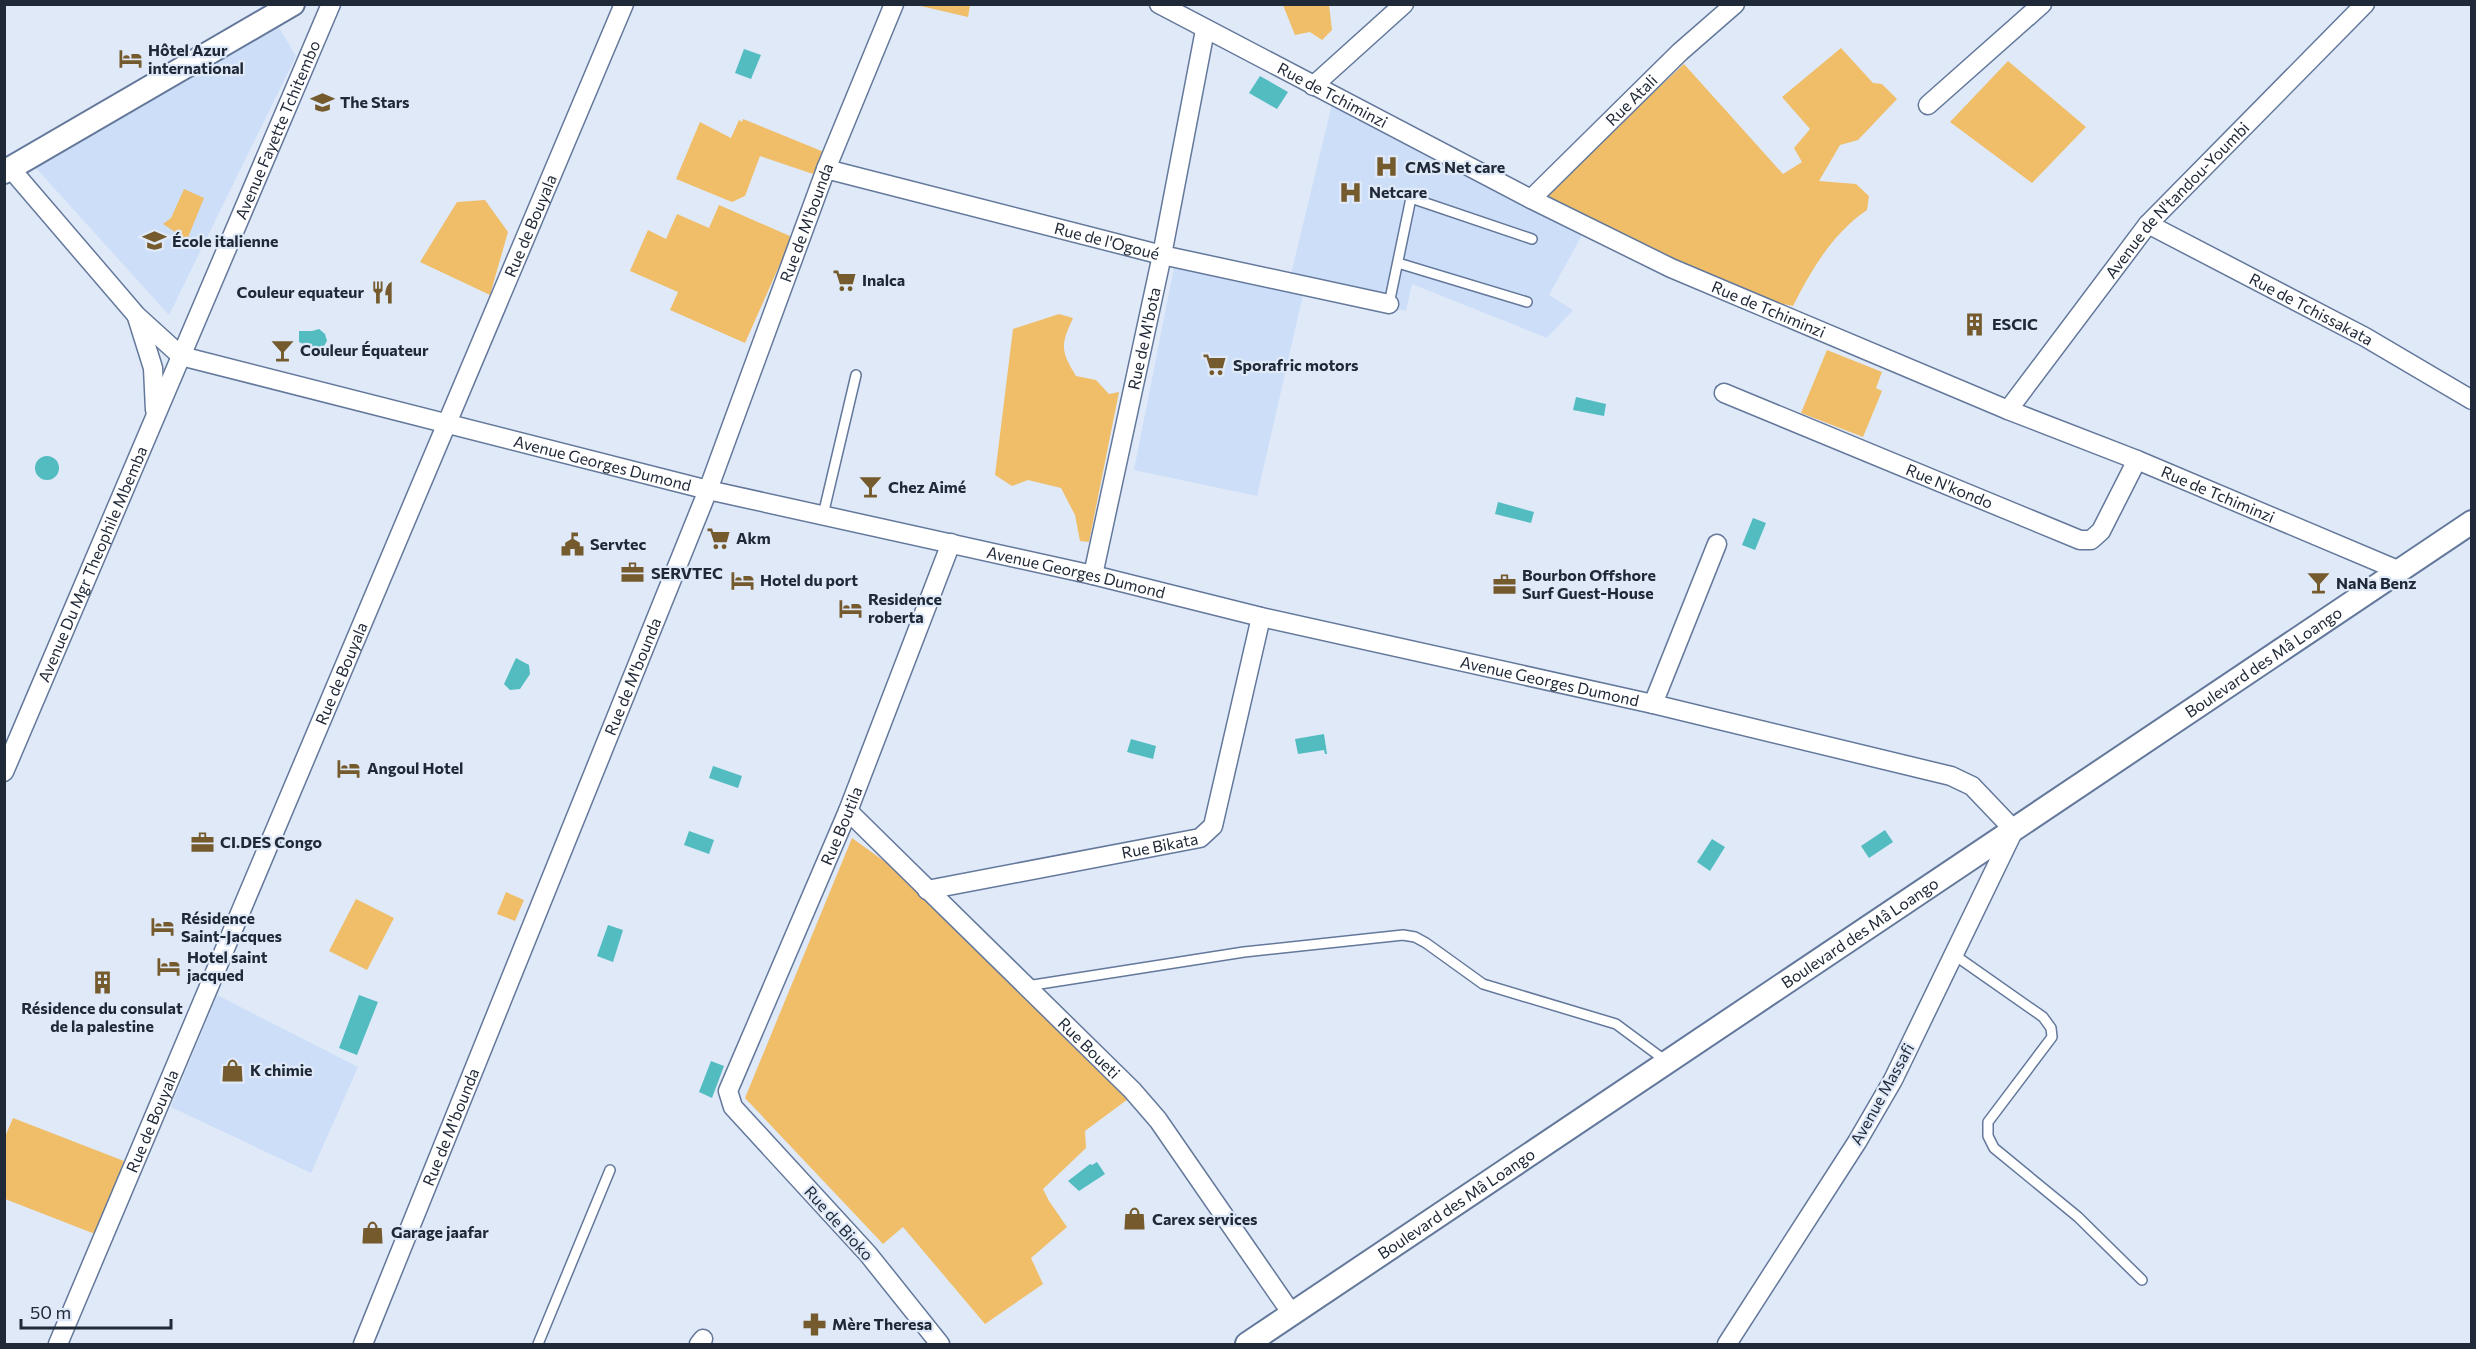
<svg xmlns="http://www.w3.org/2000/svg" width="2476" height="1349" viewBox="0 0 2476 1349" font-family="Commissioner,sans-serif">
  <style>
    .built { fill: #cddef8 }
    .green { fill: #f0be69 }
    .water { fill: #52bcc1 }
    .lines { fill: none; stroke-linecap: round; stroke-linejoin: round }
    .service-casing { stroke: #63789a; stroke-width: 12 }
    .minor-casing { stroke: #63789a; stroke-width: 21 }
    .tertiary-casing { stroke: #63789a; stroke-width: 26 }
    .service { stroke: #fff; stroke-width: 9 }
    .minor { stroke: #fff; stroke-width: 18 }
    .tertiary { stroke: #fff; stroke-width: 22 }
    .labels { text-anchor: middle; stroke-width: 4.5; stroke-linejoin: round; paint-order: stroke }
    .poi-label { font-size: 16px; font-weight: bold; fill: #202937; stroke: #dfe9f8; text-anchor: start }
    .street-label { font-size: 16px; fill: #202937; stroke: #dfe9f8 }
  </style>
  <rect width="100%" height="100%" fill="#dfe9f8"/>
  <path class="built" d="M278,26L296,56L169,315L35,167Z
    M1333,100L1582,235L1549,295L1573,310L1547,338L1412,284L1406,311L1288,287Z
    M1174,268L1303,295L1257,496L1134,470Z
    M217,995L358,1067L311,1173L171,1107Z"/>
  <path class="green" d="M912,4H970V5L968,17Z
    M1283,5H1329L1332,30L1322,40L1310,32L1295,35Z
    M1841,48L1873,83L1882,84L1897,99L1858,140L1840,145L1819,181L1856,184L1869,196L1867,210C1833,233 1811,270 1793,306L1724,292L1629,244L1545,194L1684,64L1783,174L1802,162L1794,148L1810,129L1782,97Z
    M2008,61L2086,127L2032,183L1950,122Z
    M743,119L824,152L813,174L760,156L745,196L732,202L676,179L700,122L731,138L739,120L742,122Z
    M184,189L204,198L187,240L163,224L171,218Z
    M485,200L508,232L490,295L420,262L457,202Z
    M719,205L792,237L745,343L670,310L678,292L630,271L648,230L666,239L677,214L709,228Z
    M1059,314L1073,318C1060,346 1061,351 1076,376L1096,380L1109,394L1119,392L1089,542L1080,541L1075,515L1061,488L1028,480L1012,486L995,475L1013,329Z
    M1827,350L1882,372L1876,388L1882,391L1863,437L1801,413Z
    M852,838L937,899L1128,1099L1085,1131L1086,1148L1043,1189L1049,1201L1067,1227L1031,1258L1043,1284L985,1324L903,1227L883,1244L745,1098Z
    M506,892L524,900L515,921L497,914Z
    M356,899L394,918L367,970L329,951Z
    M13,1118L124,1161L95,1234L5,1199L4,1139Z"/>
  <path class="water" d="M744,49L761,55L751,79L735,73Z
    M1260,76L1288,92L1277,109L1249,93Z
    M319,329L325,334L327,341L324,346L314,349L299,342V331H312Z
    M1576,397L1606,404L1604,416L1573,410Z
    M35 468a12 12 0 1 1 24 0a12 12 0 1 1-24 0Z
    M1498,502L1534,512L1531,523L1495,514Z
    M1753,518L1766,523L1755,550L1742,545Z
    M516,658L529,665L530,674L520,689L510,690L504,684Z
    M1324,734L1327,754H1325L1324,750L1298,754L1295,739Z
    M1131,739L1156,746L1153,759L1127,752Z
    M713,766L742,776L738,788L709,778Z
    M1885,830L1893,842L1869,858L1861,846Z
    M689,831L714,840L709,854L684,845Z
    M1712,839L1725,847L1710,871L1697,862Z
    M608,925L623,930L613,962L597,956Z
    M359,995L378,1002L357,1055L339,1048Z
    M711,1061L724,1066L712,1098L699,1092Z
    M1097,1162L1105,1174L1079,1191L1068,1181L1090,1164L1092,1165Z"/>
  <g class="lines">
    <defs>
      <path id="service" d="M1398,263L1527,302
        M1389,304L1411,198L1532,239
        M823,515L856,375
        M1953,954L2043,1017L2051,1028L2052,1037L1988,1122V1136L1994,1148L2078,1217L2142,1280
        M1027,986L1244,952L1403,935L1415,937L1426,943L1483,984L1616,1024L1666,1061
        M538,1344L610,1170"/>
      <g id="minor">
        <path id="s1" d="M1159,4L1531,199L1671,268L2008,410L2137,460L2400,571"/>
        <path d="M1313,86L1404,4"/>
        <path d="M1928,105L2042,4"/>
        <path id="s2" d="M11,169L137,316L181,356L708,490L1093,575L1261,617L1653,704L1951,776L1972,786L2014,830L1893,1080L1857,1142L1727,1344"/>
        <path id="s3" d="M826,169L1162,255L1389,304"/>
        <path id="s4" d="M1531,199L1680,52L1735,4"/>
        <path id="s5" d="M2148,224L2365,337L2472,400"/>
        <path d="M137,317L153,368L155,410"/>
        <path id="s6" d="M1724,393L2080,540H2091L2101,531L2137,460"/>
        <path id="s7" d="M2008,410L2148,224L2365,4"/>
        <path id="s8" d="M1093,575L1162,255L1205,30"/>
        <path d="M1653,704L1717,544"/>
        <path id="s9" d="M4,772L331,4"/>
        <path id="s10" d="M848,811L1132,1090L1158,1120L1292,1314"/>
        <path id="s11" d="M927,890L1200,838L1213,826L1261,617"/>
        <path id="s12" d="M58,1344L624,4"/>
        <path id="s13" d="M363,1344L708,490L826,169L894,4"/>
        <path d="M699,1344L703,1339"/>
        <path id="s14" d="M940,1344L868,1254L733,1107L728,1091L848,811L951,543"/>
      </g>
      <g id="tertiary">
        <path d="M4,172L293,4"/>
        <path id="s15" d="M1247,1344L2472,522"/>
      </g>
    </defs>
    <use href="#service" class="service-casing"/>
    <use href="#minor" class="minor-casing"/>
    <use href="#tertiary" class="tertiary-casing"/>
    <use href="#service" class="service"/>
    <use href="#minor" class="minor"/>
    <use href="#tertiary" class="tertiary"/>
  </g>
  <defs>
    <symbol id="hotel-bare" viewBox="-9 -9 18 18"><path d="M-6-4.5h1.5V1H6V5H4.5V3h-9V5H-6ZM-4 0a1.8 1.8 0 1 1 3.6 0ZM.5 0V-2.5h3Q6-2.5 6 0Z" fill="#745a2c" stroke="#dfe9f8" stroke-width="2.5" paint-order="stroke"/></symbol>
    <symbol id="school-bare" viewBox="-9 -9 18 18"><path d="M0-5L7-2L0 1L-7-2ZM-4 1L0 2.5L4 1V4Q0 6-4 4Z" fill="#745a2c" stroke="#dfe9f8" stroke-width="2.5" paint-order="stroke"/></symbol>
    <symbol id="hospital-bare" viewBox="-9 -9 18 18"><path d="M-5-5h3v3.5h4V-5h3V5h-3V1.5h-4V5h-3Z" fill="#745a2c" stroke="#dfe9f8" stroke-width="2.5" paint-order="stroke"/></symbol>
    <symbol id="supermarket-bare" viewBox="-9 -9 18 18"><path d="M-6-5.5h2.5l.6 2H6L4.5 2H-2.5L-4.4-4H-6ZM-1.5 3.2a1.3 1.3 0 1 0 .1 0ZM3 3.2a1.3 1.3 0 1 0 .1 0Z" fill="#745a2c" stroke="#dfe9f8" stroke-width="2.5" paint-order="stroke"/></symbol>
    <symbol id="restaurant-bare" viewBox="-9 -9 18 18"><path d="M-5-6h1v4h1v-4h1v4h1v-4h1v5L-1.5 .5V6h-2V.5L-5-1ZM5-6V6H3V1.5H1.5Q1.5-4 5-6Z" fill="#745a2c" stroke="#dfe9f8" stroke-width="2.5" paint-order="stroke"/></symbol>
    <symbol id="building-bare" viewBox="-9 -9 18 18"><path d="M-4-6H4V6H1V3H-1V6H-4ZM-2.5-4.3h1.7v1.8h-1.7ZM.8-4.3h1.7v1.8H.8ZM-2.5-1h1.7V.8h-1.7ZM.8-1h1.7V.8H.8Z" fill="#745a2c" stroke="#dfe9f8" stroke-width="2.5" paint-order="stroke"/></symbol>
    <symbol id="bar-bare" viewBox="-9 -9 18 18"><path d="M-6-5H6L.8 .8V4.5H3.5V6h-7V4.5H-.8V.8Z" fill="#745a2c" stroke="#dfe9f8" stroke-width="2.5" paint-order="stroke"/></symbol>
    <symbol id="civic-bare" viewBox="-9 -9 18 18"><path d="M-.6-6.5H3V-4.5H.6V-3L4-1V1h2V6H-6V1h2V-1L-.6-3ZM-1.2 2.5V6h2.4V2.5Z" fill="#745a2c" stroke="#dfe9f8" stroke-width="2.5" paint-order="stroke"/></symbol>
    <symbol id="office-bare" viewBox="-9 -9 18 18"><path d="M-6-3h4V-5.5h4V-3h4V5H-6ZM-1-4.5V-3h2v-1.5ZM-6 0V1H6V0Z" fill="#745a2c" stroke="#dfe9f8" stroke-width="2.5" paint-order="stroke"/></symbol>
    <symbol id="shop-bare" viewBox="-9 -9 18 18"><path d="M-5-2.5h2.3a2.7 3.5 0 0 1 5.4 0H5L5.5 6h-11ZM-1.5-2.5h3a1.5 2.3 0 0 0-3 0Z" fill="#745a2c" stroke="#dfe9f8" stroke-width="2.5" paint-order="stroke"/></symbol>
    <symbol id="pharmacy-bare" viewBox="-9 -9 18 18"><path d="M-2-6h4v4h4v4h-4v4h-4v-4h-4v-4h4Z" fill="#745a2c" stroke="#dfe9f8" stroke-width="2.5" paint-order="stroke"/></symbol>
  </defs>
  <g fill-rule="evenodd">
    <use href="#hotel-bare" x="114" y="42" width="33" height="33"/>
    <use href="#school-bare" x="306" y="86" width="33" height="33"/>
    <use href="#hospital-bare" x="1370" y="150" width="33" height="33"/>
    <use href="#hospital-bare" x="1334" y="176" width="33" height="33"/>
    <use href="#school-bare" x="138" y="224" width="33" height="33"/>
    <use href="#supermarket-bare" x="828" y="264" width="33" height="33"/>
    <use href="#restaurant-bare" x="366" y="276" width="33" height="33"/>
    <use href="#building-bare" x="1958" y="308" width="33" height="33"/>
    <use href="#bar-bare" x="266" y="334" width="33" height="33"/>
    <use href="#supermarket-bare" x="1198" y="348" width="33" height="33"/>
    <use href="#bar-bare" x="854" y="470" width="33" height="33"/>
    <use href="#supermarket-bare" x="702" y="522" width="33" height="33"/>
    <use href="#civic-bare" x="556" y="528" width="33" height="33"/>
    <use href="#office-bare" x="616" y="556" width="33" height="33"/>
    <use href="#hotel-bare" x="726" y="564" width="33" height="33"/>
    <use href="#bar-bare" x="2302" y="566" width="33" height="33"/>
    <use href="#office-bare" x="1488" y="568" width="33" height="33"/>
    <use href="#hotel-bare" x="834" y="592" width="33" height="33"/>
    <use href="#hotel-bare" x="332" y="752" width="33" height="33"/>
    <use href="#office-bare" x="186" y="826" width="33" height="33"/>
    <use href="#hotel-bare" x="146" y="910" width="33" height="33"/>
    <use href="#hotel-bare" x="152" y="950" width="33" height="33"/>
    <use href="#building-bare" x="86" y="966" width="33" height="33"/>
    <use href="#shop-bare" x="216" y="1054" width="33" height="33"/>
    <use href="#shop-bare" x="1118" y="1202" width="33" height="33"/>
    <use href="#shop-bare" x="356" y="1216" width="33" height="33"/>
    <use href="#pharmacy-bare" x="798" y="1308" width="33" height="33"/>
  </g>
  <g class="labels">
    <g class="poi-label">
      <text x="148" y="56">Hôtel Azur<tspan x="148" dy="18">international</tspan></text>
      <text x="340" y="108">The Stars</text>
      <text x="1405" y="173">CMS Net care</text>
      <text x="1369" y="198">Netcare</text>
      <text x="172" y="247">École italienne</text>
      <text x="862" y="286">Inalca</text>
      <text x="364" y="298" text-anchor="end">Couleur equateur</text>
      <text x="1992" y="330">ESCIC</text>
      <text x="300" y="356">Couleur Équateur</text>
      <text x="1233" y="371">Sporafric motors</text>
      <text x="888" y="493">Chez Aimé</text>
      <text x="736" y="544">Akm</text>
      <text x="590" y="550">Servtec</text>
      <text x="651" y="579">SERVTEC</text>
      <text x="1522" y="581">Bourbon Offshore<tspan x="1522" dy="18">Surf Guest-House</tspan></text>
      <text x="760" y="586">Hotel du port</text>
      <text x="2336" y="589">NaNa Benz</text>
      <text x="868" y="605">Residence<tspan x="868" dy="18">roberta</tspan></text>
      <text x="367" y="774">Angoul Hotel</text>
      <text x="220" y="848">CI.DES Congo</text>
      <text x="181" y="924">Résidence<tspan x="181" dy="18">Saint-Jacques</tspan></text>
      <text x="187" y="963">Hotel saint<tspan x="187" dy="18">jacqued</tspan></text>
      <text x="102" y="1014" text-anchor="middle">Résidence du consulat<tspan x="102" dy="18">de la palestine</tspan></text>
      <text x="250" y="1076">K chimie</text>
      <text x="1152" y="1225">Carex services</text>
      <text x="391" y="1238">Garage jaafar</text>
      <text x="832" y="1330">Mère Theresa</text>
    </g>
    <g class="street-label">
      <text dy="6" stroke="none"><textPath href="#s1" startOffset="196">Rue de Tchiminzi</textPath></text>
      <text dy="6" stroke="none"><textPath href="#s4" startOffset="141">Rue Atali</textPath></text>
      <text dy="6" stroke="none"><textPath href="#s9" startOffset="698">Avenue Fayette Tchitembo</textPath></text>
      <text dy="6" stroke="none"><textPath href="#s7" startOffset="270">Avenue de N'tandou-Youmbi</textPath></text>
      <text dy="6" stroke="none"><textPath href="#s13" startOffset="1206">Rue de M'bounda</textPath></text>
      <text dy="6" stroke="none"><textPath href="#s12" startOffset="1214">Rue de Bouyala</textPath></text>
      <text dy="6" stroke="none"><textPath href="#s3" startOffset="290">Rue de l'Ogoué</textPath></text>
      <text dy="6" stroke="none"><textPath href="#s1" startOffset="682">Rue de Tchiminzi</textPath></text>
      <text dy="6" stroke="none"><textPath href="#s5" startOffset="184">Rue de Tchissakata</textPath></text>
      <text dy="6" stroke="none"><textPath href="#s8" startOffset="242">Rue de M'bota</textPath></text>
      <text dy="6" stroke="none"><textPath href="#s2" startOffset="688">Avenue Georges Dumond</textPath></text>
      <text dy="6" stroke="none"><textPath href="#s6" startOffset="244">Rue N'kondo</textPath></text>
      <text dy="6" stroke="none"><textPath href="#s1" startOffset="1168">Rue de Tchiminzi</textPath></text>
      <text dy="6" stroke="none"><textPath href="#s9" startOffset="226">Avenue Du Mgr Theophile Mbemba</textPath></text>
      <text dy="6" stroke="none"><textPath href="#s2" startOffset="1174">Avenue Georges Dumond</textPath></text>
      <text dy="6" stroke="none"><textPath href="#s15" startOffset="1224">Boulevard des Mâ Loango</textPath></text>
      <text dy="6" stroke="none"><textPath href="#s12" startOffset="728">Rue de Bouyala</textPath></text>
      <text dy="6" stroke="none"><textPath href="#s13" startOffset="720">Rue de M'bounda</textPath></text>
      <text dy="6" stroke="none"><textPath href="#s2" startOffset="1660">Avenue Georges Dumond</textPath></text>
      <text dy="6" stroke="none"><textPath href="#s14" startOffset="620">Rue Boutila</textPath></text>
      <text dy="6" stroke="none"><textPath href="#s11" startOffset="237">Rue Bikata</textPath></text>
      <text dy="6" stroke="none"><textPath href="#s15" startOffset="738">Boulevard des Mâ Loango</textPath></text>
      <text dy="6" stroke="none"><textPath href="#s10" startOffset="338">Rue Boueti</textPath></text>
      <text transform="translate(1882 1094) rotate(-61)" y="6">Avenue Massafi</text>
      <text dy="6" stroke="none"><textPath href="#s12" startOffset="242">Rue de Bouyala</textPath></text>
      <text dy="6" stroke="none"><textPath href="#s13" startOffset="234">Rue de M'bounda</textPath></text>
      <text dy="6" stroke="none"><textPath href="#s15" startOffset="252">Boulevard des Mâ Loango</textPath></text>
      <text transform="translate(839 1223) rotate(48)" y="6">Rue de Bioko</text>
    </g>
  </g>
  <rect width="2476" height="1349" fill="none" stroke="#202937" stroke-width="12"/>
  <path d="M21 1319v9h150v-9" fill="none" stroke="#202937" stroke-width="3"/>
  <text x="30" y="1319" font-size="18" fill="#202937" stroke="#dfe9f8" stroke-width="4.5" paint-order="stroke">50 m</text>
</svg>
